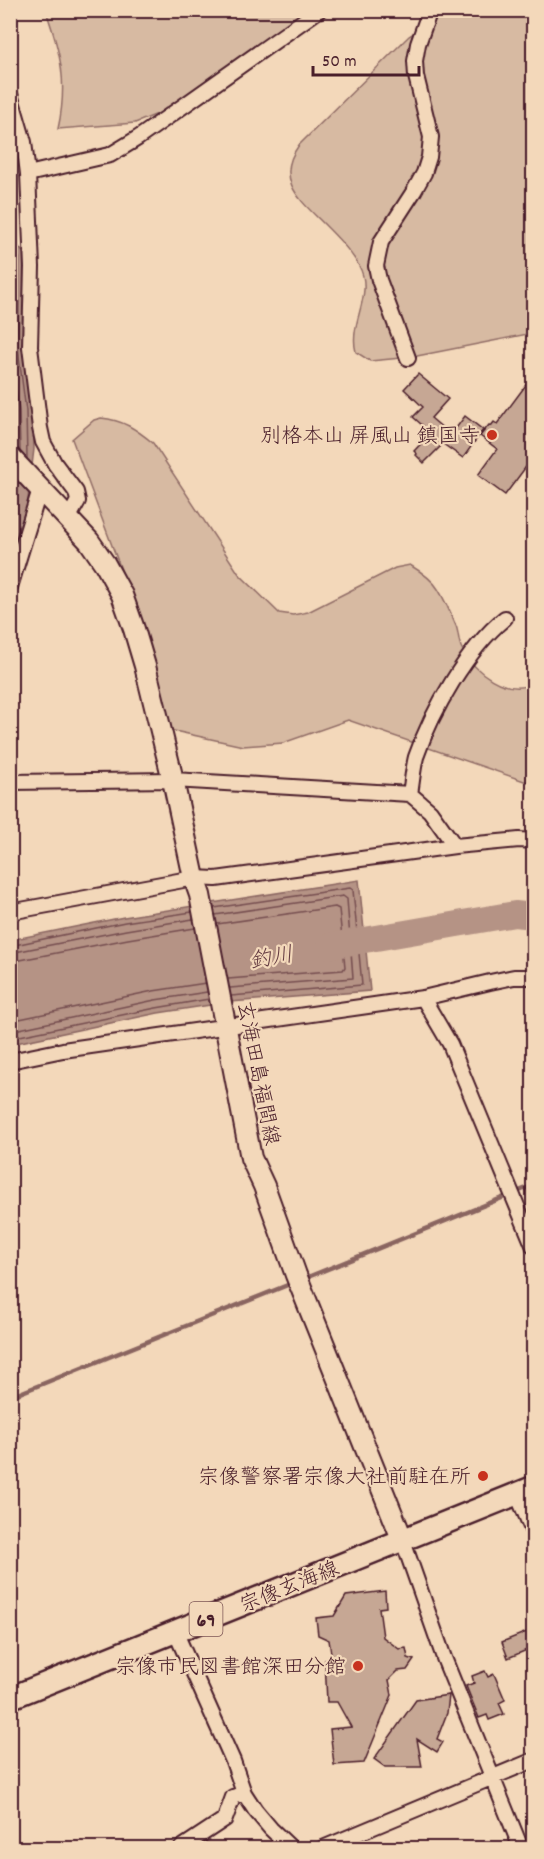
<svg xmlns="http://www.w3.org/2000/svg" width="544" height="1859" viewBox="0 0 544 1859" font-family="Dekko,'Klee One',sans-serif">
  <style>
    .green { fill: #d7baa2; stroke: #906c66; stroke-width: 1.5 }
    .water { fill: #b59385; stroke: #8a6561; stroke-width: 1.5 }
    .lines { fill: none; stroke-linecap: round; stroke-linejoin: round }
    .shore { stroke: #754d4f; stroke-width: 1.5 }
    .stream { stroke: #8a6561; stroke-width: 4.5 }
    .river { stroke: #b59385; stroke-width: 26 }
    .building { fill: #c6a794; stroke: #4a1f2b; stroke-width: 1.5 }
    .street-casing { stroke: #4a1f2b; stroke-width: 18 }
    .secondary-casing { stroke: #4a1f2b; stroke-width: 24 }
    .primary-casing { stroke: #4a1f2b; stroke-width: 26 }
    .street { stroke: #f3d8ba; stroke-width: 14 }
    .secondary { stroke: #f3d8ba; stroke-width: 20 }
    .primary { stroke: #f3d8ba; stroke-width: 21 }
    .poi-dot { fill: #c8321e; stroke: #f3d8ba; stroke-width: 2 }
    .labels { text-anchor: middle; stroke-width: 4.5; stroke-linejoin: round; paint-order: stroke }
    .shield { fill: #f3d8ba; stroke: #7d5656; stroke-width: 1.5 }
    .shield-label { font-size: 20px; font-weight: bold; fill: #4a1f2b }
    .poi-label { font-size: 21px; fill: #4a1f2b; stroke: #f3d8ba; text-anchor: end }
    .street-label { font-size: 21px; fill: #4a1f2b; stroke: #f3d8ba }
    .water-label { font-size: 22px; font-style: italic; fill: #653c42; stroke: #f3d8ba }
  </style>
  <rect width="100%" height="100%" fill="#f3d8ba"/>
  <filter id="ink" filterUnits="userSpaceOnUse"><feTurbulence type="fractalNoise" baseFrequency=".0167" numOctaves="2"/><feDisplacementMap in="SourceGraphic" scale="12" xChannelSelector="R" yChannelSelector="G"/><feConvolveMatrix kernelMatrix="1 2 1 2 8 2 1 2 1" color-interpolation-filters="sRGB"/></filter>
  <g filter="url(#ink)">
    <path class="green" d="M46,11H332L185,103L135,123L58,129C68,83 61,54 46,11Z
      M448,11H533V333L412,357L370,361L356,352C348,323 375,294 359,266C350,250 336,236 323,223C300,200 274,179 299,145L409,36Z
      M101,418C123,420 136,429 153,443L239,574L279,613L293,615L308,612L395,568L410,565C420,571 432,579 438,589C445,600 451,614 456,626C459,633 458,642 462,649C475,672 505,696 533,684V781L527,782L348,720L283,743L243,746L170,730L149,644L72,439L94,420Z"/>
    <path class="water" d="M11,237L25,255L34,449L27,507L11,564Z
      M359,880L370,991L230,1002L158,1013L11,1044L10,940L124,917Z"/>
    <g class="lines">
      <path class="shore" d="M10,247L19,258L18,349L26,411L27,458
        M10,259L11,349L19,411L20,451
        M214,908L350,888L353,890L362,985L231,996
        M215,915L343,896L347,899L353,978L230,988
        M217,924L335,907L339,909L345,967L343,970L228,979
        M10,946L125,922L192,912
        M10,953L126,930L193,919
        M10,962L128,939L195,928
        M10,1021L153,991L206,983
        M10,1031L155,1000L207,992
        M10,1038L156,1008L209,999"/>
      <path class="stream" d="M303,1279L534,1185
        M10,1397L295,1282"/>
      <path class="river" d="M330,946L515,914L534,916"/>
    </g>
    <path class="building" d="M418,374L448,399L431,418L451,435L465,416L483,430L463,458L443,444L424,463L416,455L417,454L414,451L431,433L413,417L423,407L404,389Z
      M534,374V456L505,495L478,475L497,449L480,436L489,425L491,426L494,422L497,424Z
      M385,1591L386,1607L379,1608L383,1637L399,1649L406,1648L408,1658L414,1660L407,1670L398,1671L389,1680L392,1695L364,1763L334,1765L330,1729L351,1727L337,1702H327L325,1660H332L329,1640L318,1635L316,1618L334,1616L346,1596Z
      M534,1629V1647L508,1658L502,1642Z
      M485,1671L488,1677L494,1674L505,1700L499,1703L504,1714L489,1720L487,1715L479,1718L466,1686L474,1683L472,1676Z
      M449,1695L447,1713L437,1739L443,1742L437,1752L417,1739L422,1767H385L374,1759L416,1700Z"/>
    <g class="lines">
      <defs>
        <path id="street" d="M10,94L24,142L28,174L32,267L30,347L40,428L43,442L55,464L76,492L78,501L68,519
          M28,174L110,155L138,138L319,10
          M408,358L379,280L376,266L381,242L414,191L424,173L429,157L431,137L416,76L415,61L418,44L430,10
          M10,587L40,489
          M10,782L173,780L410,794L430,811L455,846
          M410,794C412,782 413,769 416,757C432,711 467,649 505,618
          M10,912L194,878L216,879L455,846L519,840L534,841
          M423,998L450,1044L534,1247
          M10,1061L63,1050L423,998L490,982L514,977H534
          M517,1494L534,1534
          M403,1541L444,1658L521,1848
          M175,1631L233,1761L244,1793L255,1810L271,1829L291,1848
          M181,1848L225,1819L233,1797L244,1793
          M323,1848L534,1760"/>
        <path id="secondary" d="M10,457L89,541L105,564L122,595L134,629L145,666L173,780L194,878L200,895L251,1158L264,1186L296,1275L403,1541"/>
        <path id="primary" d="M10,1698L534,1487"/>
      </defs>
      <use href="#street" class="street-casing"/>
      <use href="#secondary" class="secondary-casing"/>
      <use href="#primary" class="primary-casing"/>
      <use href="#street" class="street"/>
      <use href="#secondary" class="secondary"/>
      <use href="#primary" class="primary"/>
    </g>
  </g>
  <g class="poi-dot">
    <circle cx="492" cy="435" r="6"/>
    <circle cx="483" cy="1476" r="6"/>
    <circle cx="358" cy="1666" r="6"/>
  </g>
  <g class="labels">
    <rect class="shield" x="189.5" y="1602" width="33" height="34" rx="4.5"/>
    <g class="shield-label">
      <text x="206" y="1626">69</text>
    </g>
    <g class="poi-label">
      <text x="480" y="442">別格本山 屏風山 鎮国寺</text>
      <text x="471" y="1483">宗像警察署宗像大社前駐在所</text>
      <text x="346" y="1673">宗像市民図書館深田分館</text>
    </g>
    <g class="street-label">
      <text transform="translate(259 1073) rotate(79)" y="7">玄海田島福間線</text>
      <text transform="translate(289 1586) rotate(-22)" y="7">宗像玄海線</text>
    </g>
    <g class="water-label">
      <text transform="translate(271 956) rotate(-10)" y="8">釣川</text>
    </g>
  </g>
  <rect width="544" height="1859" fill="none" stroke="#f3d8ba" stroke-width="36"/>
  <rect x="18" y="18" width="508" height="1823" fill="none" stroke="#4a1f2b" stroke-width="2" filter="url(#ink)"/>
  <path d="M313 66v9h106v-9" fill="none" stroke="#4a1f2b" stroke-width="3"/>
  <text x="322" y="66" font-size="18" fill="#4a1f2b" stroke="#f3d8ba" stroke-width="4.5" paint-order="stroke">50 m</text>
</svg>
